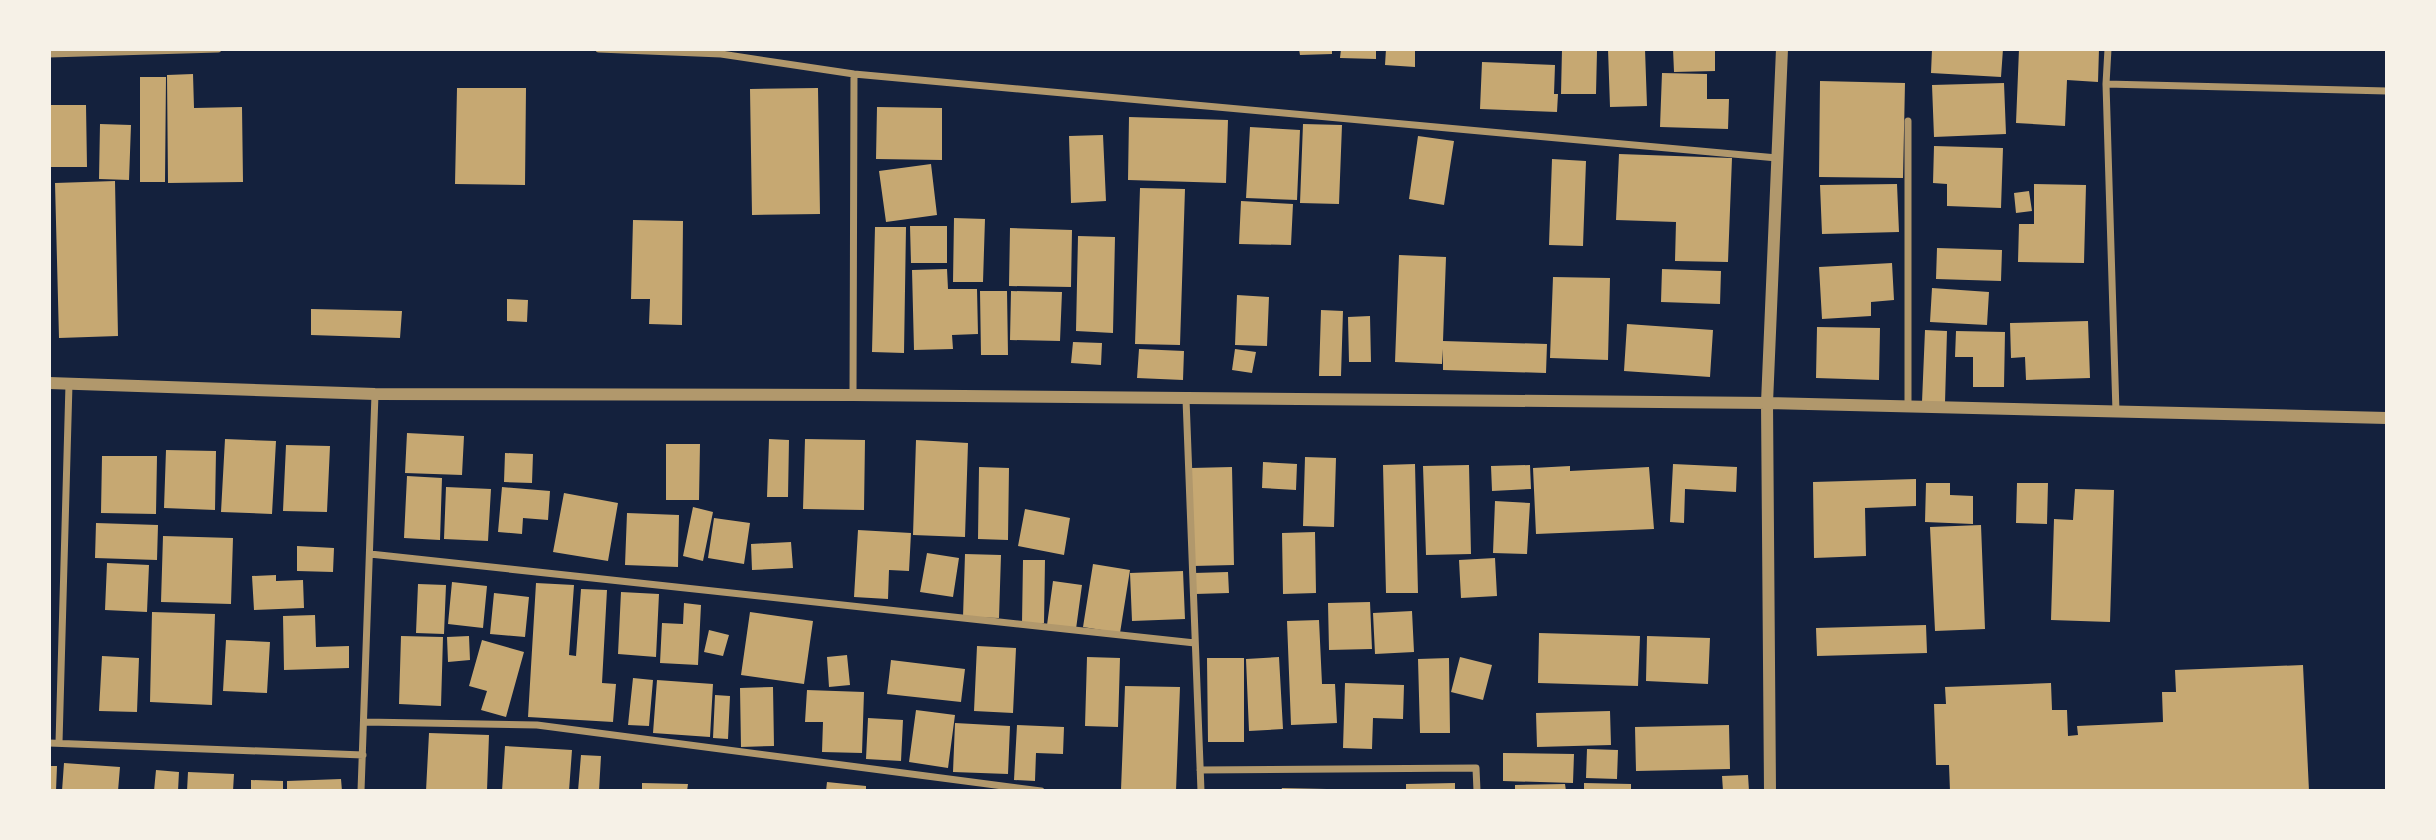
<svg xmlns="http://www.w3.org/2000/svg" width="2436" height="840" viewBox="0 0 2436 840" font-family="'Titillium Web',sans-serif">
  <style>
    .building { fill: #c6a872 }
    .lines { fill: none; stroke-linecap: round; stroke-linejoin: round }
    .minor { stroke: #b1986c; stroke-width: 7 }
    .tertiary { stroke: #b1986c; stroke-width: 12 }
  </style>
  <rect width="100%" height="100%" fill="#14213d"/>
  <path class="building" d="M1299,49H1332V54L1300,55Z
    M1341,49H1376V59L1340,58Z
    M1386,49H1415V67L1385,65Z
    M1562,49L1597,51L1596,94H1561Z
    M1608,49H1645L1647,106L1610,107Z
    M1673,49H1715V71L1674,72Z
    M1932,49H2003L2001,77L1931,73Z
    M2019,49H2099L2098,82L2067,80L2065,126L2016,123Z
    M1482,62L1555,65L1554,94H1558L1557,112L1480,109Z
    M1662,73L1707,74V99H1729L1728,129L1660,127Z
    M193,74L194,108L242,107L243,182L168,183L167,75Z
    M140,77H166L165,182H140Z
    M1820,81L1905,83L1903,178L1819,177Z
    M2004,83L2006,134L1934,137L1932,85Z
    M457,88H526L525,185L455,184Z
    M818,88L820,214L752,215L750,89Z
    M49,105H86L87,167H49Z
    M877,107L942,108V160L876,159Z
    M1129,117L1228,120L1226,183L1128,180Z
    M100,124L131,125L129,180L99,179Z
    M1303,124L1342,125L1339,204L1300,203Z
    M1250,127L1300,130L1297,200L1246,198Z
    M1103,135L1106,201L1071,203L1069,136Z
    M1418,136L1454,141L1444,205L1409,199Z
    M1934,146L2003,148L2001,208L1947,206V184L1933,183Z
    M1619,154L1732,158L1728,262L1675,261L1676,222L1616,220Z
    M1552,159L1586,161L1583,246L1549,245Z
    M931,164L937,215L886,222L879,171Z
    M115,181L118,336L59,338L55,183Z
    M1897,184L1899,232L1822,234L1820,185Z
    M2034,184L2086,185L2084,263L2018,262L2019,224H2034Z
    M1140,188L1185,189L1180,345L1135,344Z
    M2029,191L2032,211L2016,213L2014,193Z
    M1241,201L1293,204L1291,245L1239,244Z
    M954,218L985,219L983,282H953Z
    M633,220L683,221L682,325L649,324L650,299H631Z
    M910,226H947V263H911Z
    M875,227H906L904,353L872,352Z
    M1010,228L1072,230L1071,287L1009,286Z
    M1078,236L1115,237L1113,333L1076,331Z
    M1937,248L2002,250L2001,281L1936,279Z
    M1399,255L1446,257L1443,341L1547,344L1546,373L1443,370V349L1442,364L1395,362Z
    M1892,263L1894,300L1871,302V316L1822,319L1819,267Z
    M947,269L948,289H977L978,334L952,335L953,349L914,350L912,270Z
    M1662,269L1721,271L1720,304L1661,302Z
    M1553,277L1610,278L1608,360L1550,358Z
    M1932,288L1989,292L1987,325L1930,322Z
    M980,291H1007L1008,355H981Z
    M1011,291L1062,292L1060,341L1010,340Z
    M1237,295L1269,297L1267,346L1235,345Z
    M507,299L528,300L527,322L507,321Z
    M311,309L402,311L400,338L311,335Z
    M1321,310L1343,311L1341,376H1319Z
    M1370,316L1371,362H1349L1348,317Z
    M2088,321L2090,378L2026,380L2025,357L2011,358L2010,323Z
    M1627,324L1713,330L1710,377L1624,371Z
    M1817,327L1880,328L1879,380L1816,378Z
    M1925,330L1947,331L1945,403L1922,402Z
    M1956,331L2005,332L2004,387H1973V357H1955Z
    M1073,342L1102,343L1101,365L1071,363Z
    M1139,349L1184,351L1183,380L1137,378Z
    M1235,349L1256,352L1252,373L1232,370Z
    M407,433L464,436L462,475L405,473Z
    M225,439L276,441L272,514L221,512Z
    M769,439L789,440L788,497H767Z
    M805,439L865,440L864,510L803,509Z
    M916,440L968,443L965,537L913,535Z
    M666,444H700L699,500H666Z
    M286,445L330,446L327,512L283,511Z
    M166,450L216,451L215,510L164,508Z
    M505,453L533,454L532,483L504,482Z
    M102,456H157L156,514L101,513Z
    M1305,457L1336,458L1334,527L1303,526Z
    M1263,462L1297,464L1296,490L1262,488Z
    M1415,464L1418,593H1386L1383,465Z
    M1673,464L1737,467L1736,492L1685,489L1684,523L1670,522Z
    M1469,465L1471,554L1426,555L1423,466Z
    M1530,465L1531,489L1492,491L1491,466Z
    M1570,466V471L1649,467L1654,529L1536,534L1533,468Z
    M979,467L1009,468L1008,540L978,539Z
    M1232,467L1234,565L1193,566L1191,468Z
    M407,476L442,478L440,540L404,538Z
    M1916,479V506L1865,508L1866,556L1814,558L1813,482Z
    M1926,483H1950V495L1973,496V524L1925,522Z
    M2017,483H2048L2047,524L2016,523Z
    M446,487L491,489L488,541L444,539Z
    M502,487L550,491L548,520L523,518L522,534L498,532Z
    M2075,489L2114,490L2110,622L2051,620L2054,519L2073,520Z
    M564,493L618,503L608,561L553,552Z
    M1495,501L1530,503L1527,554L1493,553Z
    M693,507L713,512L703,561L683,556Z
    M1025,509L1070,518L1064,555L1018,546Z
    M627,513L679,515L678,567L625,565Z
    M714,518L750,523L744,564L708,558Z
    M96,523L158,525L157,560L95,558Z
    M1981,525L1985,629L1935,631L1930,527Z
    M858,530L911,533L909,571L889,570L888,599L854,597Z
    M1315,532L1316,593L1283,594L1282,533Z
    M163,536L233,538L231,604L161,602Z
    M791,542L793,568L752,570L751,544Z
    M297,546L334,548L333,572L297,571Z
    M927,553L959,558L953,597L920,592Z
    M965,554L1001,555L999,618L963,617Z
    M1495,558L1497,596L1461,598L1459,560Z
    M1023,560H1045L1044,623H1022Z
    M107,563L149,565L147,612L105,610Z
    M1093,564L1130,570L1120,633L1083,627Z
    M1183,571L1185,619L1132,621L1130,573Z
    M1228,572L1229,593L1195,594L1194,573Z
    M276,575V581L303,580L304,608L254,610L252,576Z
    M1053,581L1082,585L1076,629L1047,625Z
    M452,582L487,586L483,628L448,624Z
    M536,583L574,585L569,655L576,656L581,589L607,590L602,683L616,684L613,722L528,717Z
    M418,584L446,585L444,634L416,633Z
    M621,592L659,594L656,657L618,654Z
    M494,593L529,597L525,637L490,634Z
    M1370,602L1372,649L1329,650L1328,603Z
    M684,603L701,605L698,665L660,663L662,623L683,624Z
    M1412,611L1414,652L1375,654L1373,613Z
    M152,612L215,614L212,705L150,702Z
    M750,612L813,621L804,684L741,675Z
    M315,615L316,647L349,646V668L284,670L283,616Z
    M1319,620L1322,684H1335L1337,723L1291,725L1287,621Z
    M1926,625L1927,653L1817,656L1816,628Z
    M709,630L729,635L723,656L704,652Z
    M1539,633L1640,636L1638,686L1538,683Z
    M401,636L443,637L441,706L399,704Z
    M469,636L470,660L448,662L447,637Z
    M1647,636L1710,638L1708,684L1646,681Z
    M226,640L270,642L267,693L223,691Z
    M482,640L524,652L506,717L481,710L487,691L469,686Z
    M977,646L1016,648L1013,713L974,711Z
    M847,655L850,685L829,687L827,657Z
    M102,656L139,658L137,712L99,711Z
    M1087,657L1120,658L1118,727L1085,726Z
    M1279,657L1283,729L1249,731L1246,659Z
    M1460,657L1492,665L1483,700L1451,692Z
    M1207,658H1244V742H1208Z
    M1449,658L1450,733H1420L1418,659Z
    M891,660L965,669L961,702L887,694Z
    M2303,665L2309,791H1950L1949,765H1936L1934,704H1946L1945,687L2051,683L2052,710H2067L2068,736L2078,735L2077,726L2163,722L2162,692H2176L2175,670Z
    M633,678L653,680L649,726L628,725Z
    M657,680L713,684L710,737L653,733Z
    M1345,683L1404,685L1403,719L1373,718L1372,749L1343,748Z
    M1125,686L1180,687L1176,791L1121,790Z
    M773,687L774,746L741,747L740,688Z
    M807,690L864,692L862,753L822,752L823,722H805Z
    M715,695L730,696L728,739L713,738Z
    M916,710L955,715L948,768L909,762Z
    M1610,711L1611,745L1537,747L1536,713Z
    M868,718L903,720L901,761L866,759Z
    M955,723L1010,726L1008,774L953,772Z
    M1017,725L1064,727L1063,754L1036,753L1035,781L1014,780Z
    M1729,725L1730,769L1636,771L1635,727Z
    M429,733L489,735L487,791H426Z
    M505,746L572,750L569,791H502Z
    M1587,749L1618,750L1617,779L1586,778Z
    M1503,753L1574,754L1573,783L1503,781Z
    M581,755L601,756L599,791H578Z
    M64,763L120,767L118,791H62Z
    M49,766H57L56,791H49Z
    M156,770L179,772L178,791H154Z
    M188,772L234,774L233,791H187Z
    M1748,775L1749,791H1723L1722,776Z
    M341,779L342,791H287V781Z
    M251,780L283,781V791H251Z
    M827,782L866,786V791H826Z
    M642,783L688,784L687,791H642Z
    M1455,783V791H1406V784Z
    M1584,783L1631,784V791H1584Z
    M1565,784L1566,791H1515V785Z
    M1282,788L1327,789V791H1281Z"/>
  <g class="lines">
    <path class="minor" d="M599,49L721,54L854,74L1777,158
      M2108,49L2106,84L2387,91
      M49,54L218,49
      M2106,84L2116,412
      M1908,121V406
      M853,395L854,74
      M1186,399L1201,791
      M370,554L1195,643
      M364,722L537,725L1041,791
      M49,743L363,755
      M59,743L69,384
      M1200,770L1476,768L1477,791
      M361,791L375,394"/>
    <path class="tertiary" d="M49,383L375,394L853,395L1767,403L2387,418
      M1770,791L1767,403L1782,49"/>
  </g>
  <rect width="2436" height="840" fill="none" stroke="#f6f1e7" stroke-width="102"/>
</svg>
